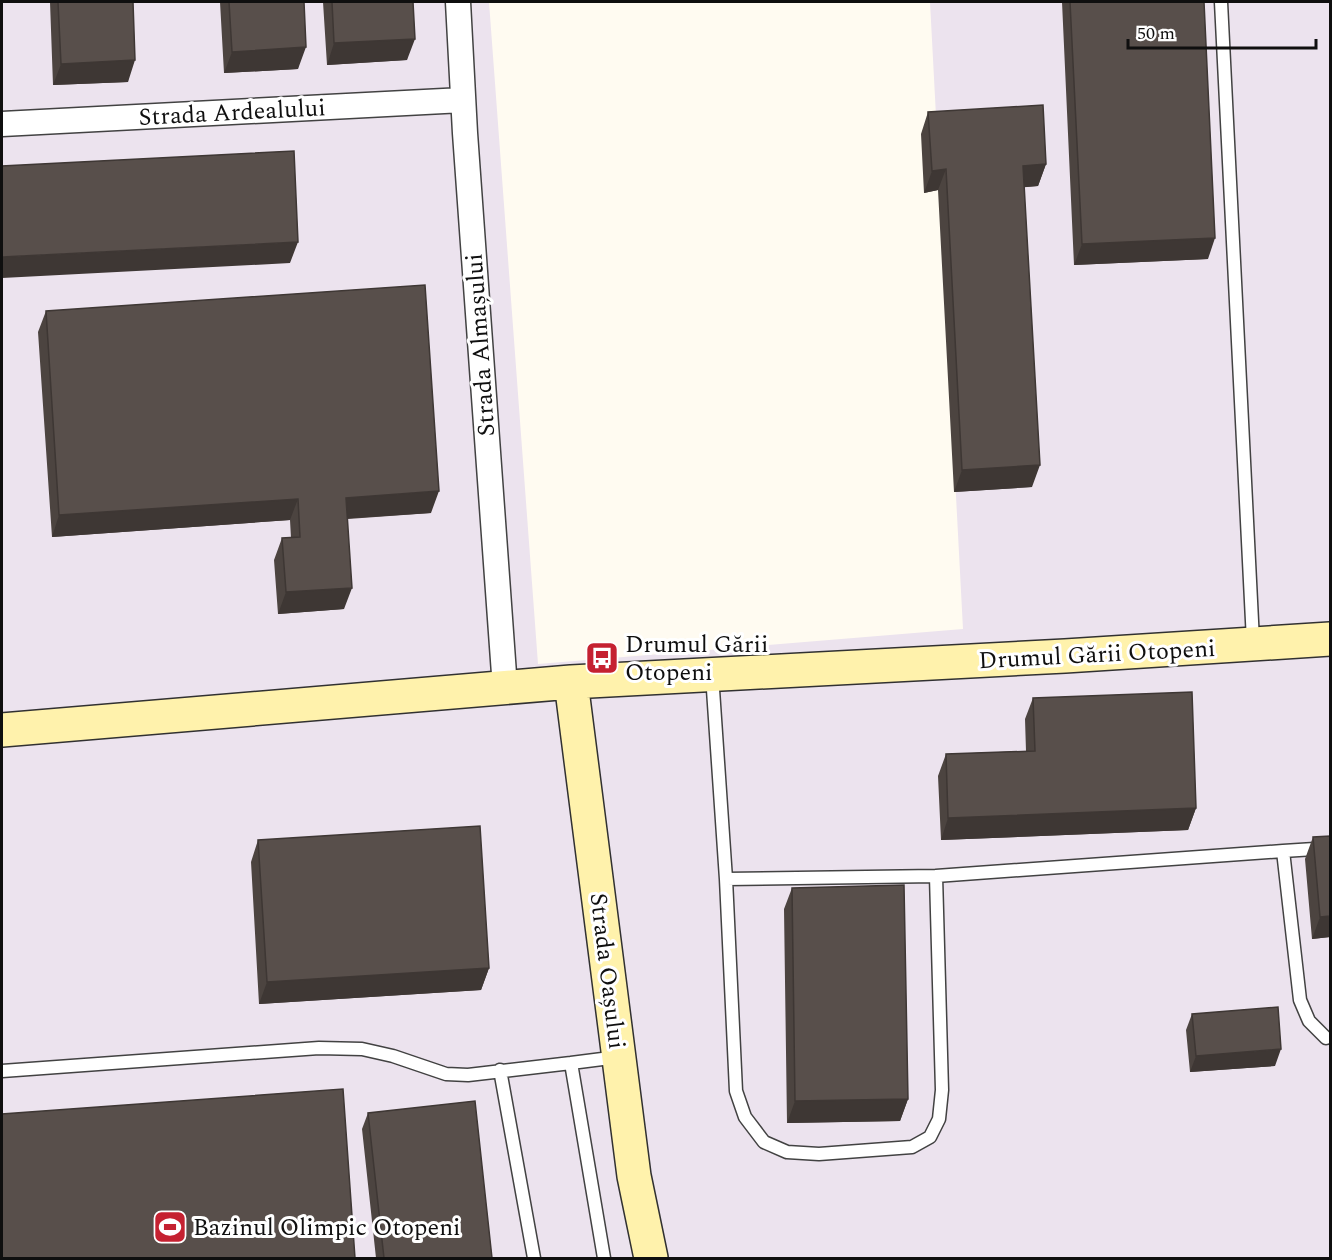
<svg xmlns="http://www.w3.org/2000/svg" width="1332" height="1260" viewBox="0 0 1332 1260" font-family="Spectral,serif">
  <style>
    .industrial { fill: #ece3ee }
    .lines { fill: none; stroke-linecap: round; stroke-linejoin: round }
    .lane-casing { stroke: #424242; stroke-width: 15 }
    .street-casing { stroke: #424242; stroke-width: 27 }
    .secondary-casing { stroke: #313131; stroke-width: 36 }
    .lane { stroke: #fff; stroke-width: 12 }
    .street { stroke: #fff; stroke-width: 24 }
    .secondary { stroke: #fff2ac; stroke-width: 33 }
    .wall { fill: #4c4440 }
    .shaded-wall { fill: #3e3734 }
    .building { fill: #584f4b; stroke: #3e3734; stroke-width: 1.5 }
    .labels { text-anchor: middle; stroke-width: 6; stroke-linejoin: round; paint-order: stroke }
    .street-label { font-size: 24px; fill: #0f0f0f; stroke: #fff }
    .poi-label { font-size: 24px; fill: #0f0f0f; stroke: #fff; text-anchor: start }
  </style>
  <rect width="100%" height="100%" fill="#fffbf1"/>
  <path class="industrial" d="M2,2H489L538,664L963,629L930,2H1330V1258H2Z"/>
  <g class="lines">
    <defs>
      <path id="lane" d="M1221,2L1253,641
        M712,675L726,879L736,1091L745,1117L764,1142L787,1152L819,1154L912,1147L930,1137L939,1119L942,1090L936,876L726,879
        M1283,851L1330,848
        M936,876L1283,851L1300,1000L1309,1021L1326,1038
        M571,1063L618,1057
        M500,1070L534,1258
        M2,1071L319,1048L362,1049L393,1056L446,1074L468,1075L571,1063L604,1258"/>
      <path id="street" d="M458,2L465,133L505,688
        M2,124L463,100"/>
      <path id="secondary" d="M571,682L634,1176L651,1258
        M2,730L571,682L1065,656L1330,639"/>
    </defs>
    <use href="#lane" class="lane-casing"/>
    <use href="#street" class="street-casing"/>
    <use href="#secondary" class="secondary-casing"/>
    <use href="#lane" class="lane"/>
    <use href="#street" class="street"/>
    <use href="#secondary" class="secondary"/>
  </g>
  <path class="wall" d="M50,2H133L128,82L53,85Z
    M220,2H304L298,69L224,73Z
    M323,2H413L407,60L327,65Z
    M1062,2H1204L1208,259L1074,265Z
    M928,112L1046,164L1038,186L1024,187L1032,487L954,492L938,190L924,193L921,134Z
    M46,311L431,513L348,519L344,609L278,614L274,560L282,538H291L290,520L52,537L38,332Z
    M1033,698L1196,808L1188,830L941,840L938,776L946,754L1026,751L1025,719Z
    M1313,837L1330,937L1312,939L1305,859Z
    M258,840L489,968L481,990L259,1004L251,862Z
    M792,888L908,1099L900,1121L787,1123L784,909Z
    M1192,1014L1275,1066L1190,1072L1186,1030Z
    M368,1113L492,1258H376L362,1129Z"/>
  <path class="shaded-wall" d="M415,39L407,60L327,65L334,43Z
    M306,47L298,69L224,73L232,52Z
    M135,60L128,82L53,85L61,64Z
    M1046,164L1038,186L1015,188L1023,166Z
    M946,169L938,190L924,193L932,171Z
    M1215,238L1208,259L1074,265L1082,244Z
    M298,242L290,263L2,278V257Z
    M1040,465L1032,487L954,492L962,470Z
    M439,491L431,513L338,519L346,498Z
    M298,499L290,520L52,537L59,515Z
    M352,588L344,609L278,614L286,592Z
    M1196,808L1188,830L941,840L948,818Z
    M1330,916V937L1312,939L1320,917Z
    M489,968L481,990L259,1004L267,982Z
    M1281,1049L1275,1066L1190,1072L1196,1056Z
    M908,1099L900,1121L787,1123L795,1101Z"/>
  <path class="building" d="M58,2H133L135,60L61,64Z
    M229,2H304L306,47L232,52Z
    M332,2H413L415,39L334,43Z
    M1070,2H1204L1215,238L1082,244Z
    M1043,105L1046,164L1023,166L1040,465L962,470L946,169L932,171L928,112Z
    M294,151L298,242L2,257V166Z
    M425,285L439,491L346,498L352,588L286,592L282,538L300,537L298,499L59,515L46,311Z
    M1192,692L1196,808L948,818L946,754L1035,751L1033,698Z
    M480,826L489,968L267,982L258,840Z
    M1330,836V916L1320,917L1313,837Z
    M904,885L908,1099L795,1101L792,888Z
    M1278,1007L1281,1049L1196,1056L1192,1014Z
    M343,1089L355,1258H2V1114Z
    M475,1101L492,1258H384L368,1113Z"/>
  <defs>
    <symbol id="bus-square" viewBox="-11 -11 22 22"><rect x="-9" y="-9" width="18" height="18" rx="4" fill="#c52131" stroke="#fff"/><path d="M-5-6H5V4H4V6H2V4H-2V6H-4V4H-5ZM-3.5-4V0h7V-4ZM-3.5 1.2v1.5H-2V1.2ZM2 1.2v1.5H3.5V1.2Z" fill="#fff"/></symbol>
    <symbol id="stadium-square" viewBox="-11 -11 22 22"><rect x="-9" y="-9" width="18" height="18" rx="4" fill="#c52131" stroke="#fff"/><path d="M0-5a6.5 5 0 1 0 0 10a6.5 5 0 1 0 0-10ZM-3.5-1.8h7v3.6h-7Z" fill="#fff"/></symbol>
  </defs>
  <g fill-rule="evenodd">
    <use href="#bus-square" x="583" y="639" width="38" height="38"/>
    <use href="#stadium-square" x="151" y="1208" width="38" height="38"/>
  </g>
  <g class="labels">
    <g class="street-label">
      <text transform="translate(232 112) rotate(-3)" y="8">Strada Ardealului</text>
      <text transform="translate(480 345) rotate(-94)" y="8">Strada Almașului</text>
      <text transform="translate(1097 654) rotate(-3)" y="8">Drumul Gării Otopeni</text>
      <text transform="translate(608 971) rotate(83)" y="8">Strada Oașului</text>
    </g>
    <g class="poi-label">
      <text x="625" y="652">Drumul Gării<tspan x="625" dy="28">Otopeni</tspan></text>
      <text x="193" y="1235">Bazinul Olimpic Otopeni</text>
    </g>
  </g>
  <rect width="1332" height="1260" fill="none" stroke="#0f0f0f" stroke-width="6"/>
  <path d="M1128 39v9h188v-9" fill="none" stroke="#0f0f0f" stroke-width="3"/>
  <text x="1137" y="39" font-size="18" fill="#0f0f0f" stroke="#ffffff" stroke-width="4.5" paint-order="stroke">50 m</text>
</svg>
